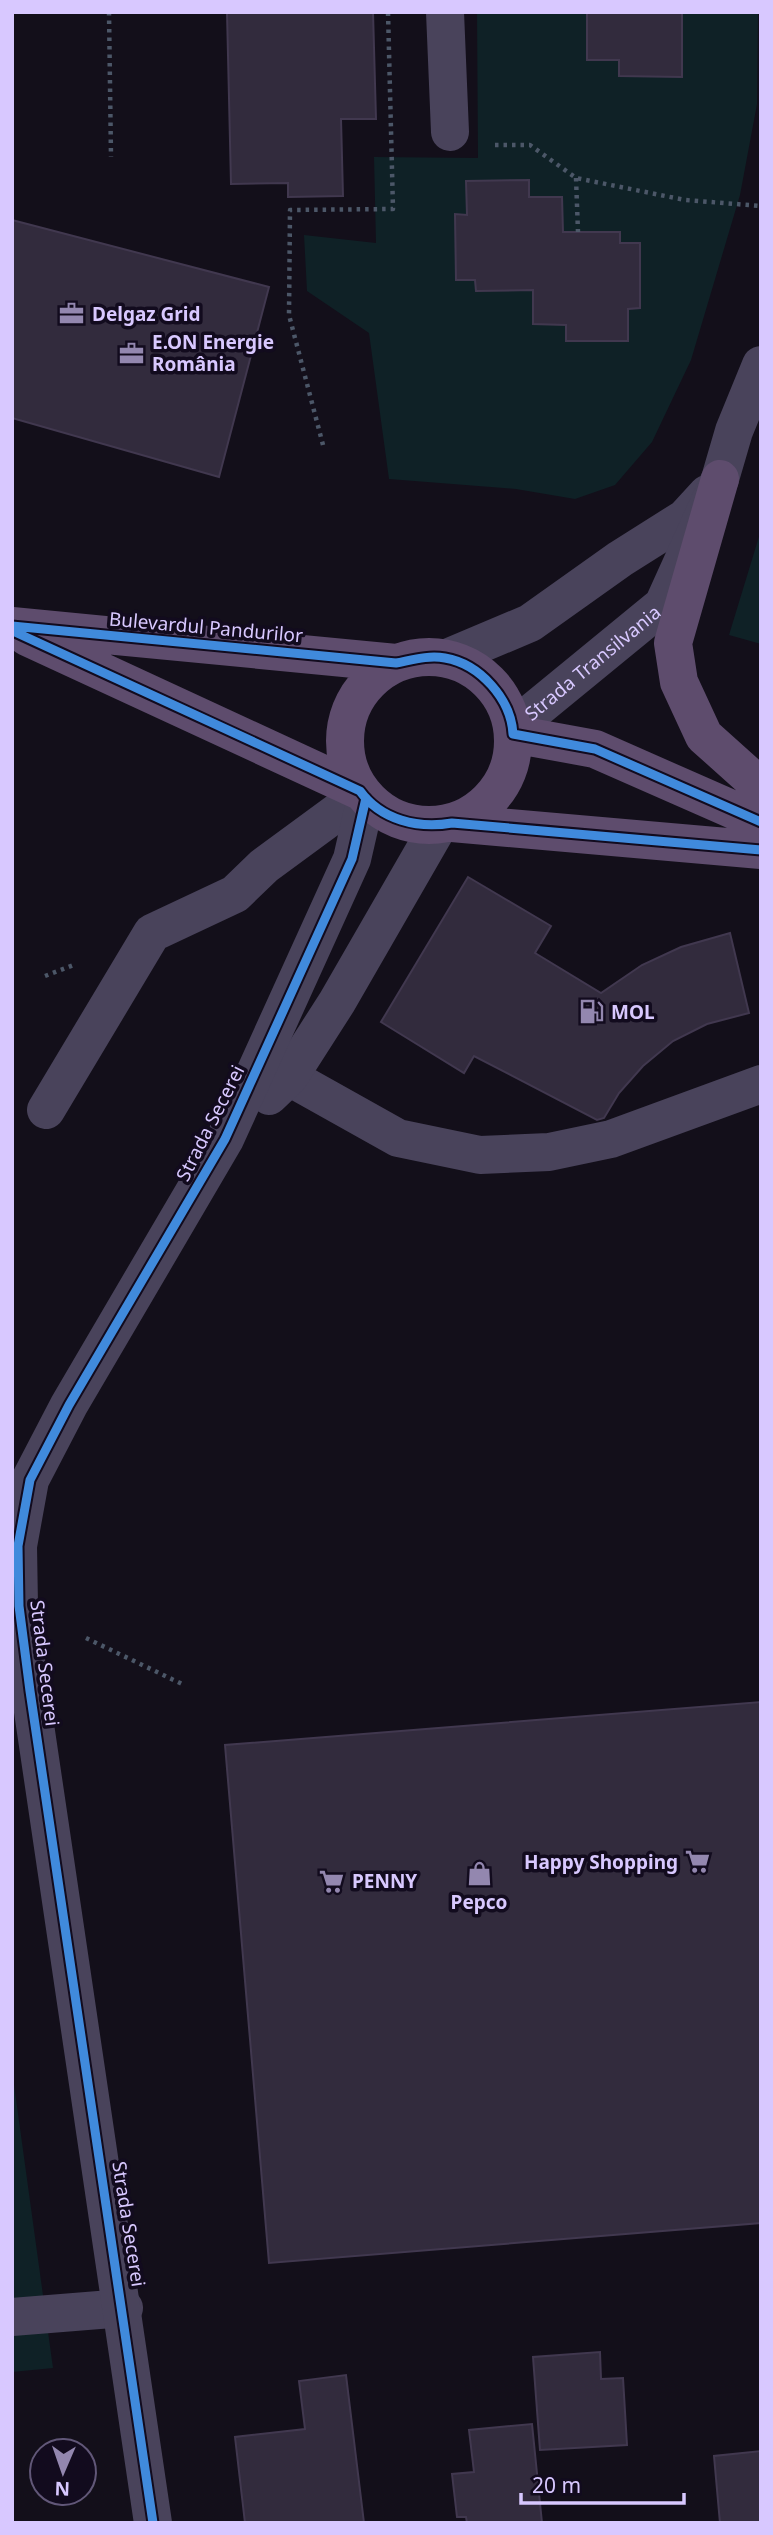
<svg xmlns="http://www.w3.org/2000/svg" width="773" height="2535" viewBox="0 0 773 2535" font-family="'Noto Sans',sans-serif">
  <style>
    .green { fill: #0f2126 }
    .building { fill: #322b3d; stroke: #41384f; stroke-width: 2 }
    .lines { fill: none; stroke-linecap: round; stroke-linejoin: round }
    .path { stroke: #4c5768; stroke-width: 4.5; stroke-dasharray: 3.5 5; stroke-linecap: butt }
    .minor { stroke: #49435b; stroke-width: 38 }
    .major { stroke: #5e4c6d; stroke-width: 38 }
    .cycleway-casing { stroke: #120b1e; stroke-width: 13 }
    .cycleway { stroke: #408adc; stroke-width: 9 }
    .labels { text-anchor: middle; stroke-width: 7; stroke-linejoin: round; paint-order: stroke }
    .poi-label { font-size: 19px; font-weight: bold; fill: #d8c8ff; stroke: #120b1e; text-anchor: start }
    .street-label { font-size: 19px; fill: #d8c8ff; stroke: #120b1e }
  </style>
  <rect width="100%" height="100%" fill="#130f1a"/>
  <path class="green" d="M477,12H758L757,104L740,195L691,360L652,442L615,485L575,499L516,489L389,479L369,333L307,291L304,235L376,243L374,157L478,158Z
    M761,530V644L729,635Z
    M12,2070L53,2368L12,2372Z"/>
  <path class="building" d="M227,12H373L376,119H341L343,196L288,197V183L231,184Z
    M587,12H682V77L619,76V60H587Z
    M529,180V197H562L563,232H620V243H640V308L628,309V341H566V325L533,324V290L476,291L475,280H456L455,214L467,215L466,181Z
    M12,220L269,287L219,477L12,418Z
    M468,877L551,926L535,953L601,993L642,965L681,947L730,933L749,1013L707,1024L673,1041L643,1066L619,1093L604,1118L597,1120L474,1056L464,1073L381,1022Z
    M761,1702V2223L269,2263L225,1745Z
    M600,2352L601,2379L623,2378L627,2445L540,2450L533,2357Z
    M346,2375L364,2523H245L235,2437L305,2429L299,2381Z
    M532,2424L542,2523H467L466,2517H457L452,2474L474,2472L469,2430Z
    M761,2451V2523H720L714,2456Z"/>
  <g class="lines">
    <path class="path" d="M109,12L111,157
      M495,145H530L576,178L685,200L761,206
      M576,178L578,232
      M323,445L289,315L290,210L393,209L388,12
      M45,976L76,964
      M86,1638L182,1684"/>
    <g class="minor">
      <path d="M445,12L450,132"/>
      <path d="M447,658L530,623L620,559L685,518L707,494"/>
      <path id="s1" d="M513,728L663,605L720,479L734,431L761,365"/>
      <path d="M289,1077L398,1138L480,1155L549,1152L611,1139L761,1084"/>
      <path d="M269,1096L289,1077L337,1002L439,825"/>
      <path d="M46,1110L152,933L235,894L264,866L362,794"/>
      <path d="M12,2317L124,2308"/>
      <path d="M153,2523L30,1691L19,1606L18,1546L30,1480L69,1405L225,1139L352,859L366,798"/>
    </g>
    <path class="major" d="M720,479L673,643L679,682L704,736L761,787
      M12,626L396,663
      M27,637L360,791
      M345 741a84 84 0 1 1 168 0a84 84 0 1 1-168 0Z
      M513,734L595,749L761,822
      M452,823L761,850"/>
    <defs>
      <path id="cycleway" d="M12,626L396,663C412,660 428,655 445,658C480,664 511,699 513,734L595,749L761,822
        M15,632L360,791C381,820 418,829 452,823L761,850
        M153,2523L30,1691L19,1606L18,1546L30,1480L69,1405L225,1139L352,859L366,798"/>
    </defs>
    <use href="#cycleway" class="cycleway-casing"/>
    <use href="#cycleway" class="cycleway"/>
  </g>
  <defs>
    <symbol id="office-bare" viewBox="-9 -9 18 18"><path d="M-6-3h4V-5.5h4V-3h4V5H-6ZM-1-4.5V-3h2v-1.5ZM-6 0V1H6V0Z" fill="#9387af" stroke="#120b1e" stroke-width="2.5" paint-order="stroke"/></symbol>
    <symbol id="fuel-bare" viewBox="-9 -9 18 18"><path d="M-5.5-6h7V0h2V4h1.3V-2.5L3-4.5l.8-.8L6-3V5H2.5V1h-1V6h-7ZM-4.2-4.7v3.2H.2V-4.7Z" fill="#9387af" stroke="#120b1e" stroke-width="2.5" paint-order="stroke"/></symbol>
    <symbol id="supermarket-bare" viewBox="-9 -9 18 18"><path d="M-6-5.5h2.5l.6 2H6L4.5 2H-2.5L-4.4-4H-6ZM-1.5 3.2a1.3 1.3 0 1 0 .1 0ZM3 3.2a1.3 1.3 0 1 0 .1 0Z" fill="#9387af" stroke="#120b1e" stroke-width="2.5" paint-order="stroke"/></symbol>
    <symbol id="shop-bare" viewBox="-9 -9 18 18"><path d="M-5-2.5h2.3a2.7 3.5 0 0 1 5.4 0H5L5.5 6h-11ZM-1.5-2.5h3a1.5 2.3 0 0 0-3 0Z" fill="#9387af" stroke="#120b1e" stroke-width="2.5" paint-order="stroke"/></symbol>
  </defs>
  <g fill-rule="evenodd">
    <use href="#office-bare" x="54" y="296" width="35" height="35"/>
    <use href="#office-bare" x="114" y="336" width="35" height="35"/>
    <use href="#fuel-bare" x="574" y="994" width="35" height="35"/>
    <use href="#supermarket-bare" x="680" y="1844" width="35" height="35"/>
    <use href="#shop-bare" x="462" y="1856" width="35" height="35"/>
    <use href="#supermarket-bare" x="314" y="1864" width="35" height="35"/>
  </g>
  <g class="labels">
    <g class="poi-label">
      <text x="92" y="321">Delgaz Grid</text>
      <text x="152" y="349">E.ON Energie<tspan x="152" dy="22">România</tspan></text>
      <text x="611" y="1019">MOL</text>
      <text x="678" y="1869" text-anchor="end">Happy Shopping</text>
      <text x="352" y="1888">PENNY</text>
      <text x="479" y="1909" text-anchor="middle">Pepco</text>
    </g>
    <g class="street-label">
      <text transform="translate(206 627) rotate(5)" y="7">Bulevardul Pandurilor</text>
      <text dy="7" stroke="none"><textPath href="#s1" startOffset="103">Strada Transilvania</textPath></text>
      <text transform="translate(210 1123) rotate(-63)" y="7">Strada Secerei</text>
      <text transform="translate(45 1663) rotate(83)" y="7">Strada Secerei</text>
      <text transform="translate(129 2224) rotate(81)" y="7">Strada Secerei</text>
    </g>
  </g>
  <rect width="773" height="2535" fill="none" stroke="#d8c8ff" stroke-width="28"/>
  <g transform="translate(63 2472) rotate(182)"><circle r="33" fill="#120b1e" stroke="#615778" stroke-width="2"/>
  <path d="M0-5L12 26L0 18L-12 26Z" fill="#9387af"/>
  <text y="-10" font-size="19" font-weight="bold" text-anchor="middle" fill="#d8c8ff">N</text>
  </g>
  <path d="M521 2493v10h163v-10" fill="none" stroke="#d8c8ff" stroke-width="3.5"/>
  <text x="532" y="2493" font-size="21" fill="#d8c8ff" stroke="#120b1e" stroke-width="5" paint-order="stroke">20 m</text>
</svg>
